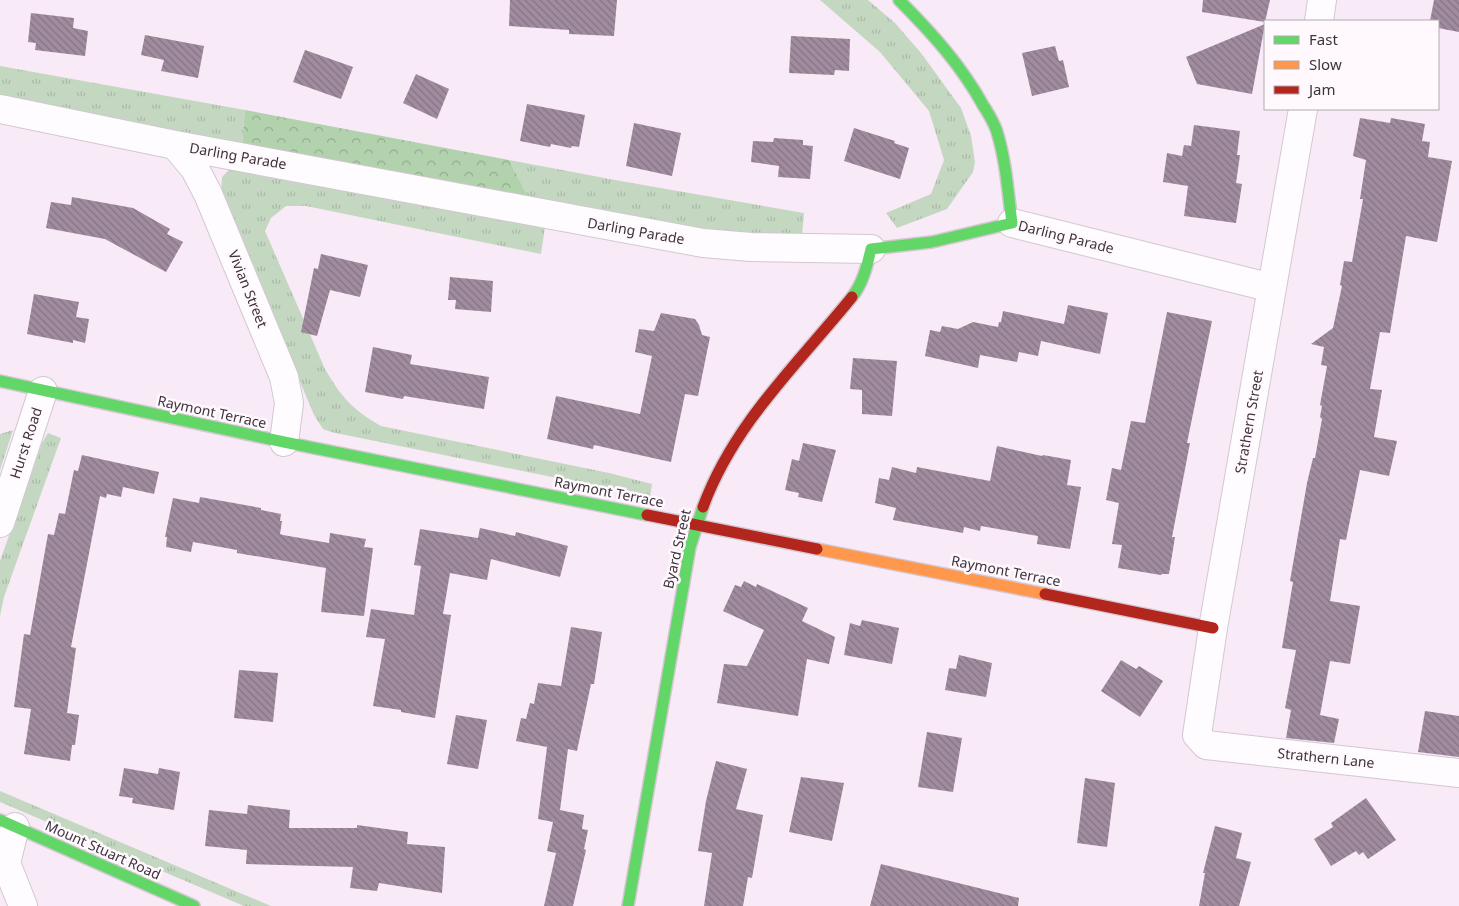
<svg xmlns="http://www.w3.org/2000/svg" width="1459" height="906" viewBox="0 0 1459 906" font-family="'Noto Sans',sans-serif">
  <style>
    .grass { fill: url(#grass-tufts) }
    .forest { fill: url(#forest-crowns) }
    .building { fill: url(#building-back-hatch) }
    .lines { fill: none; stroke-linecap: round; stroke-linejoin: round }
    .street-casing { stroke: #d3c7d1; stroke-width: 30 }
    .fast-casing { stroke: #d3c7d1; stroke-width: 14 }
    .slow-casing { stroke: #d3c7d1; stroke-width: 14 }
    .jam-casing { stroke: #d3c7d1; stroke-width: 14 }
    .street { stroke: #fefcfe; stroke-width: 28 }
    .fast { stroke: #63d668; stroke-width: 11 }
    .slow { stroke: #ff974d; stroke-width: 11 }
    .jam { stroke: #b3261e; stroke-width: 11 }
    .labels { text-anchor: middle; stroke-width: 5; stroke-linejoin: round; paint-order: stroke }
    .street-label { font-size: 14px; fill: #3d333c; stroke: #fff9fe }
  </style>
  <defs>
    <pattern id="grass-tufts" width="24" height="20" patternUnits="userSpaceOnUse" patternTransform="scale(1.25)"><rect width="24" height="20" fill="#c4d8c1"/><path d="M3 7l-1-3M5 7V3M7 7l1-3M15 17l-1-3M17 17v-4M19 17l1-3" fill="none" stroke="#a9baa7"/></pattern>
    <pattern id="forest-crowns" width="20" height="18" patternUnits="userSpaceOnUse" patternTransform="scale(1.25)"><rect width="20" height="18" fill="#b2d2ae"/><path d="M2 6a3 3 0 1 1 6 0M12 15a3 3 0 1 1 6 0" fill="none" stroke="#92ab8f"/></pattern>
    <pattern id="building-back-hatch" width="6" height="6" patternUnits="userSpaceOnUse" patternTransform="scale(1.25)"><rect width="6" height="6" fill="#a08c9e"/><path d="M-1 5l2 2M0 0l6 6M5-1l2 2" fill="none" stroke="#847382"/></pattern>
  </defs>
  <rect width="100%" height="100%" fill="#f9eaf7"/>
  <path class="grass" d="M820,0H868L895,23L921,53L961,108L971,136L975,162L973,172L947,209L897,228L886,213L931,194L944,160L929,111L880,52Z
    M0,66L245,110L242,144L0,97Z
    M509,160L626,182L804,213L802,236L730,233L681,228L529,198Z
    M230,169L545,227L541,254L306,206H286L271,218L265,231L325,369C341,397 353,410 381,426L609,473L652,484L650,497L331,432L323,429L314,415L221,194L222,177Z
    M13,430L0,470V434Z
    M48,433L61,438L4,597L0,616V561L42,443Z
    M0,791L271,906H244L0,802Z"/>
  <path class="forest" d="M245,110L509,160L529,198L242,144Z"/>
  <path class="building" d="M510,0H617L614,36L569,34V30L509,26Z
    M1203,0H1270L1265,22L1202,12Z
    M1434,0H1459V32L1438,28V21H1430Z
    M31,13L74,18L73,28L88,31L85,56L35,50L36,43L28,42Z
    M1265,24L1252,94L1197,84L1186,57Z
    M145,35L204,46L198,78L161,71L164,60L141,55Z
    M791,36L850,39L849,71L835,70L834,75L789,73Z
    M1055,46L1059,61L1063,60L1069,87L1032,96L1022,53Z
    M305,50L353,67L341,99L293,82Z
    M416,74L449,89L437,119L403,103Z
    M527,104L585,115L579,147L572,146L571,148L551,144L550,147L520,141Z
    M1360,118L1390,123L1391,118L1425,124L1422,141L1430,142L1428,157L1452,161L1437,242L1406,236L1390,333L1380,332L1370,389L1382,390L1374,437L1397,441L1389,476L1360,470L1346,540L1340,539L1330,601L1360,606L1350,664L1330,661L1320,715L1339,719L1334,743L1286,738L1291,710L1285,708L1296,650L1282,648L1293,582L1290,581L1307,483L1313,458H1315L1322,419L1320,417L1322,406L1320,405L1327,366L1321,365L1324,347L1311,344L1333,328L1342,286L1340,285L1344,261L1352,262L1363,199H1360L1366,160L1353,156Z
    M634,123L681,133L672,176L626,166Z
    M1194,125L1240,131L1237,155H1240L1236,183L1242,184L1236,223L1184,216L1188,186L1163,182L1167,153L1182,156L1184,145L1191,146Z
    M854,128L895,141L894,143L909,148L900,179L844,161Z
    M774,138L803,140V145L813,146L810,179L778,177L779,166L751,162L753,141L773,142Z
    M72,197L133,208L170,229L167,234L183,242L166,272L105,239L46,228L51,202L71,205Z
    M321,254L368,265L360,297L330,290L317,336L301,332L314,268L318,269Z
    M450,277L493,281L491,312L455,309L456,300H448Z
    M34,294L79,302L76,317L89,319L85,343L73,340V343L27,334Z
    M1068,305L1108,313L1100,354L1041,341L1038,356L1019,352L1017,362L980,355L978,368L925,356L930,330L940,332L942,326L958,329L973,322L998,327L999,322H1001L1003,311L1064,324Z
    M1167,312L1212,321L1187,443H1190L1172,537H1175L1169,574H1162L1161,575L1118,568L1122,545L1112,544L1119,503L1106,500L1112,468L1121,470L1131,421L1145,423Z
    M661,313L695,319L699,325L702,335L710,337L698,396L685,394L671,462L594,445L593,449L547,439L556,396L640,414L652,356L635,352L639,329L654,331Z
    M373,347L412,355L410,364L489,377L484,409L404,396L403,399L365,392Z
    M853,358L897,361L892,416L862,414V390L850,389Z
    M803,443L836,450L822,502L798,497L799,493L785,490L792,459L799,461Z
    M997,446L1042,456L1043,455L1071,460L1067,485L1081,487L1070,549L1037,544L1038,536L981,526L980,531L964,527L963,533L893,520L896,508L875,503L879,478L889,480L892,467L916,473L917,467L990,481Z
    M82,455L159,472L154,494L123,487L121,497L107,494L106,498L100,496L71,647L76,648L67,713L79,715L75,745H72L70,761L24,754L31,709L14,707L24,634L30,635L48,534L54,535L59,513L65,514L74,470L78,471Z
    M200,497L261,508V510L281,514L280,521H282L280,534L283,535L329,543L330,533L366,539L364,547L373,548L364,616L321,612L326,568L237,553V550L193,542L191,552L166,547L167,537H165L173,498L199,503Z
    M480,528L515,536L516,532L568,546L560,577L491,559L487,580L450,573L443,614L451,615L435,718L401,712V710L373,706L385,639L366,637L371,609L414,615L421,566L414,565L420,529L478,538Z
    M744,581L756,587L757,584L808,608L802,621L835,637L829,664L807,659L798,716L717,703L724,664L747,666L764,630L723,611L735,585L741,587Z
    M862,620L899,628L892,664L844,655L850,623L860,626Z
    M571,627L602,632L594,684H591L577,751L568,749L560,810L584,815L582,829L588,830L584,849L586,850L573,906H544L556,853L547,851L553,822L538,819L547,747L516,741L521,718L526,719L530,703L534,704L538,683L561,686Z
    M959,655L992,663L986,697L945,690L949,668L956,669Z
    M1121,660L1136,669L1139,666L1163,681L1140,717L1101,691Z
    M239,670L278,673L273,722L234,718Z
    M1425,711L1459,716V757L1418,752Z
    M456,715L487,720L478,769L447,764Z
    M927,732L962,738L953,792L918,787Z
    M716,761L747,769L736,809L763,815L752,878L748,877L743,906H704L712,853L698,851L706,801Z
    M124,768L158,774L159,768L180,772L174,810L132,803L133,798L119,796Z
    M801,777L844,783L832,841L789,832Z
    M1085,778L1115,783L1107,847L1077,843Z
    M1366,798L1396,840L1368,859L1363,852L1359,855L1356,851L1331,866L1314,839L1333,827L1331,823Z
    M248,805L290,810L289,828H357V825L408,832L407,844L445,847L442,893L379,883L377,891L350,888L353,867L246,864L247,850L205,846L209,810L247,814Z
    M1215,826L1242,833L1236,858L1251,862L1239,906H1199L1205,873H1203Z
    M881,864L1019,898L1018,906H870Z"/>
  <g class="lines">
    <defs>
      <path id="street" d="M1319,21L1322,0
        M0,109L175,145L703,243L751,247L871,249
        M1303,109L1213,628L1197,735L1206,745L1459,773
        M175,145L195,169L208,194L284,377L289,403L284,442
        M1012,223L1272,288
        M0,523L43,391
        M15,827L6,863L23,906"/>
      <path id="fast" d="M852,297C863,283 867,266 871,249L932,242L1012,223C1008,193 1006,161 997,132C994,122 988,113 983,105C961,65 931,32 899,0
        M0,381L284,442L647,515
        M0,820L194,906
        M628,906L690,547L703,507"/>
      <path id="slow" d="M817,549L1045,594"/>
      <path id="jam" d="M703,507C734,423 797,365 852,297
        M647,515L817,549
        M1045,594L1213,628"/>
    </defs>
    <use href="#street" class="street-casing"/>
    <use href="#fast" class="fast-casing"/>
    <use href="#slow" class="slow-casing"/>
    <use href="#jam" class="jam-casing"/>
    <use href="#street" class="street"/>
    <use href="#fast" class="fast"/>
    <use href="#slow" class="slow"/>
    <use href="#jam" class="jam"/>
  </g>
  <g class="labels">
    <g class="street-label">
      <text transform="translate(238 156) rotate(10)" y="5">Darling Parade</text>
      <text transform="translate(636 231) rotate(10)" y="5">Darling Parade</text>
      <text transform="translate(1066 237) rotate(14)" y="5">Darling Parade</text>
      <text transform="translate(248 289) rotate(68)" y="5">Vivian Street</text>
      <text transform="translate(212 412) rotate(12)" y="5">Raymont Terrace</text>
      <text transform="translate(1249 422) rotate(-80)" y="5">Strathern Street</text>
      <text transform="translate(26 443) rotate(-72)" y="5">Hurst Road</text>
      <text transform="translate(609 492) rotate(11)" y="5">Raymont Terrace</text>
      <text transform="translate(677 549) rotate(-77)" y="5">Byard Street</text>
      <text transform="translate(1006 571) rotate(11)" y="5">Raymont Terrace</text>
      <text transform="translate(1326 758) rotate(6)" y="5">Strathern Lane</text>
      <text transform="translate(103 850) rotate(24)" y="5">Mount Stuart Road</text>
    </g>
  </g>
  <rect x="1264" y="20" width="175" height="90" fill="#fff9fe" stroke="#b1aab0"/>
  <rect x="1274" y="36" width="25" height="8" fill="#63d668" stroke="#b1aab0"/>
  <text x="1309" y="45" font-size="15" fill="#3d333c">Fast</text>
  <rect x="1274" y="61" width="25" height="8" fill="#ff974d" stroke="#b1aab0"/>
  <text x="1309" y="70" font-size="15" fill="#3d333c">Slow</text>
  <rect x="1274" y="86" width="25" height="8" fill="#b3261e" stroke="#b1aab0"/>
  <text x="1309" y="95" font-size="15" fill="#3d333c">Jam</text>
</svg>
